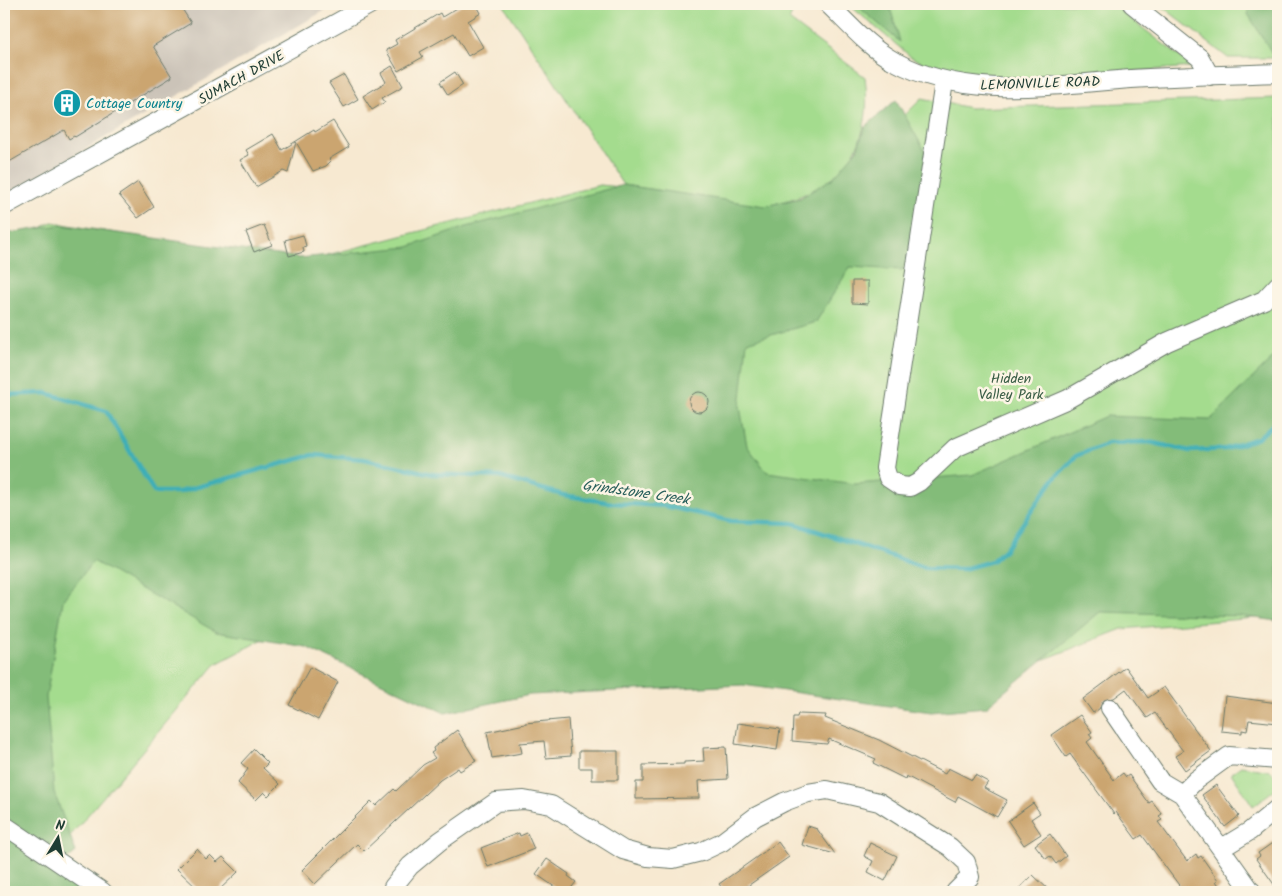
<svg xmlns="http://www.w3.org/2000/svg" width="1282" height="896" viewBox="0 0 1282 896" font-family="Kalam,sans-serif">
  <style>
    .industrial { fill: #cbc3b8 }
    .green { fill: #a4dc8e; stroke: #628c61 }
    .forest { fill: #83bc79; stroke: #517c56 }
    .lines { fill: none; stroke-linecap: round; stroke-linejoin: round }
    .stream { stroke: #3daeb7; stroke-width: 4.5 }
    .building { fill: #cba570 }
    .minor-casing { stroke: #6b796b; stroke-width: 20 }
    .minor { stroke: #fff; stroke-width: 18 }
    .labels { text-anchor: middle; stroke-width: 5; stroke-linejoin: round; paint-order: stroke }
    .street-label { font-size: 14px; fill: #1f3d34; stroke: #fcf5e5 }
    .culture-label { font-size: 14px; fill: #0d838f; stroke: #fcf5e5; text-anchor: start }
    .park-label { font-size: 14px; fill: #3a5d46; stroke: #fcf5e5 }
    .water-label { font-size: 15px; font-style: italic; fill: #285f5b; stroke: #fcf5e5 }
  </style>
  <rect width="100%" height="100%" fill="#fcf5e5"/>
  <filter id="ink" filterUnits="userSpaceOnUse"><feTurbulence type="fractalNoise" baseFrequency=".02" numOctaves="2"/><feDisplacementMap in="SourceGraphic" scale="10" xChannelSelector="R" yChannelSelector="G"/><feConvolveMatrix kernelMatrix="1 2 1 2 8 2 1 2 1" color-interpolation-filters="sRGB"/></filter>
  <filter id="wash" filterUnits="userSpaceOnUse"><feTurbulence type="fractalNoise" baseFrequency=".0096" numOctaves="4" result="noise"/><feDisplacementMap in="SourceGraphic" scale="20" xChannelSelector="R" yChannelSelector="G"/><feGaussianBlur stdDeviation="1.12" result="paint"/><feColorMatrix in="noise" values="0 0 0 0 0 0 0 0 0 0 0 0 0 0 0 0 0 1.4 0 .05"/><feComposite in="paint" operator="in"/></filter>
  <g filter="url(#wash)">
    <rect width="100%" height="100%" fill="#f7e9d1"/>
    <path class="industrial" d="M4,4H336L4,196Z"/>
    <path class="green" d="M503,4H796L789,20L865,77C874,145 844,187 777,203L812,208L922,98L970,108L1278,98V616L1122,629L978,685L282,629L216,664L70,836L4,793V248L52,222L292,264L600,185L661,191L623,185Z
      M848,4H1112L1193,67L1025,79L949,76L911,57Z
      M1159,4H1278V58H1228Z
      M1241,766L1271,771L1278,782V787L1253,806L1231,773Z"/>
    <path class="forest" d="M855,4H889L900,42Z
      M1249,4H1278V63L1248,14Z
      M896,100L927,155L916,241L902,270L850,267L816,322L747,342L740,407L747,446L767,472L855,484L972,475L1106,416L1210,420L1277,354L1278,344V621L1240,616L1100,612L986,707L931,712L743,685L530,695L445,713L306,647L216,632L93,561L63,601L46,697L54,792L76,852L66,860L104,892H4V234L60,225L300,258L408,247L463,228L623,185L765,206L800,198L833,178L857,150L865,127Z"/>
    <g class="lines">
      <path class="stream" d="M1278,365L1275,375L1278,392
        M4,395L46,393L106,411L154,492H179L313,455L364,459L432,474L500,477L563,495L612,503L665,506L731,521L793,523L926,568L963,569L992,561L1005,549L1053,480L1076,456L1108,443L1149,442L1190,451L1226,449L1258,438L1278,420V416"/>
    </g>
    <g id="blocks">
      <path class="building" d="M10,4H179L191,23L153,46L172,77L75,137L74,136L69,139L64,130L4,165V8Z
        M464,4H476L481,13L468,21L483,47L468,56L454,33L420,52L423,57L398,71L386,50L397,44L395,40L440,13L442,17Z
        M392,66L403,86L382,98L385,102L372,110L363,96L386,82L381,73Z
        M455,72L463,85L448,95L440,82Z
        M344,75L358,99L344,107L329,83Z
        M333,121L349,147L329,159L331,161L326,166L313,171L296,142L288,173L283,171L256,187L240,160L249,155L246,150L273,134L282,150L314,130L315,132Z
        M138,182L154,207L138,218L119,195Z
        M264,225L272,245L254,252L246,232Z
        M303,235L306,246L303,247L304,252L289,256L285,240Z
        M852,281H868V304L852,303Z
        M689 402a10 10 0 1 1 20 0a10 10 0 1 1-20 0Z
        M310,667L338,682L318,720L289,705Z
        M1126,667L1148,698L1164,687L1211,751L1185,770L1175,756L1183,751L1155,713L1147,718L1126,689L1114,698L1104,700L1099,709L1093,713L1083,699Z
        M1225,696L1278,703V723L1249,720L1247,731L1242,730V733L1221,731Z
        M798,714L826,715L825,718L879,740L945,774L948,768L972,780L975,775L988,782L984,788L1007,800L997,817L958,796L955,802L906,776L905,779L873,763L876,759L829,739L827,744L792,741L793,717H797Z
        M1080,715L1092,732L1089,734L1092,738L1087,742L1114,780L1123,773L1126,777L1129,775L1149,803L1152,801L1162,814L1159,816L1162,820L1158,822L1187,861L1196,854L1198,858L1201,856L1218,880L1216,881L1220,887L1213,892H1184L1142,835L1136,839L1116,812L1114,814L1070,754L1066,757L1051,735Z
        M568,719L571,756L546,758L544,741L520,743L522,753L492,758L487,732L525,724V723Z
        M738,723L780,729L777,750L735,744Z
        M457,730L476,761L460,771L458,768L440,780L364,851L357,844L315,884L302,870L371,801L376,806L394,789L396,791L423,765L435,758L431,753L434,751L433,748Z
        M726,747L728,779L698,781L699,798L636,799V782H643V765L684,764V762L704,761L703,748Z
        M254,749L268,763L263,768L280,784L268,796L264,792L256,800L238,783L248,769L241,763Z
        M579,751H618V780H592V768H579Z
        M1216,785L1239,816L1225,827L1202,795Z
        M1033,803L1040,813L1031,819L1041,834L1024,845L1008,821Z
        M808,826L817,829L835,854L802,845Z
        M519,833L520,836L527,833L534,849L488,867L481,848Z
        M1050,834L1066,856L1056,864L1050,856L1046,859L1035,845Z
        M1278,839V890L1256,859L1260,856L1258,853Z
        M778,842L789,857L739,892H725L719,884Z
        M870,843L897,856L885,881L868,872L873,861L864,856Z
        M197,849L206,859L210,855L217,862L223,857L238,872L217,892H201L177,869Z
        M547,859L569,874L568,876L576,882L568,892H562L536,874Z
        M1033,875L1051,892H1015Z"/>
    </g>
  </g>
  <g filter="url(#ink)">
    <use href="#blocks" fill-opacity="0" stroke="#6b796b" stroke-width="1"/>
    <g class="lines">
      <defs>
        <path id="minor" d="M828,4C848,23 869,48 894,61C968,101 1051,85 1131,79C1180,76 1229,75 1278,73
          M1132,4L1200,58L1210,76
          M944,82L885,468L888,478L900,486L910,487L919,482L955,448L1068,399L1167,342L1264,300L1278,285
          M4,206L371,4
          M1110,708L1160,781L1182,794L1252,892
          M1182,794L1196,780L1229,756L1278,760
          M4,825L103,892
          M1222,848L1250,831L1278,808
          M393,892V887L410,866L440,841L496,802L524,800L551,805L623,850L648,857L673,859L701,852L722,842L755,817L784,802L808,793L827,790L879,802L950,847L966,862L970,877L955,892"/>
      </defs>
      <use href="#minor" class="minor-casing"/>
      <use href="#minor" class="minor"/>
    </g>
  </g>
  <defs>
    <symbol id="building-disc" viewBox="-11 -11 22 22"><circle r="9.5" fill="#0f9aa8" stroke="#fcf5e5"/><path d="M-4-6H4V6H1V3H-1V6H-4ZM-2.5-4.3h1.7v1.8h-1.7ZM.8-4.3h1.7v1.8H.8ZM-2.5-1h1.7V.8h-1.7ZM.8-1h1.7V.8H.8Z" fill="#fff"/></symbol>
  </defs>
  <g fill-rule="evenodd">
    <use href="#building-disc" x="51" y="87" width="32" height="32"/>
  </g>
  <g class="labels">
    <g class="street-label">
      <text transform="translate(241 77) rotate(-29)" y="5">SUMACH DRIVE</text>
      <text transform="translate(1040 83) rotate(-2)" y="5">LEMONVILLE ROAD</text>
    </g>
    <g class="culture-label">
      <text x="86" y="108">Cottage Country</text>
    </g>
    <g class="park-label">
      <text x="1011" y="383">Hidden<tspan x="1011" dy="16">Valley Park</tspan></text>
    </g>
    <g class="water-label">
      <text transform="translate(636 492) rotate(8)" y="5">Grindstone Creek</text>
    </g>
  </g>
  <rect width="1282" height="896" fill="none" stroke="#fcf5e5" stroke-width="20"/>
  <g transform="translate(58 838) rotate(10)" stroke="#fcf5e5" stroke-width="4" paint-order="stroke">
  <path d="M0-4L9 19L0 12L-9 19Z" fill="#1f3d34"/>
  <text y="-8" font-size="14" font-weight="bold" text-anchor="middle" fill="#1f3d34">N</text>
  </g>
</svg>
